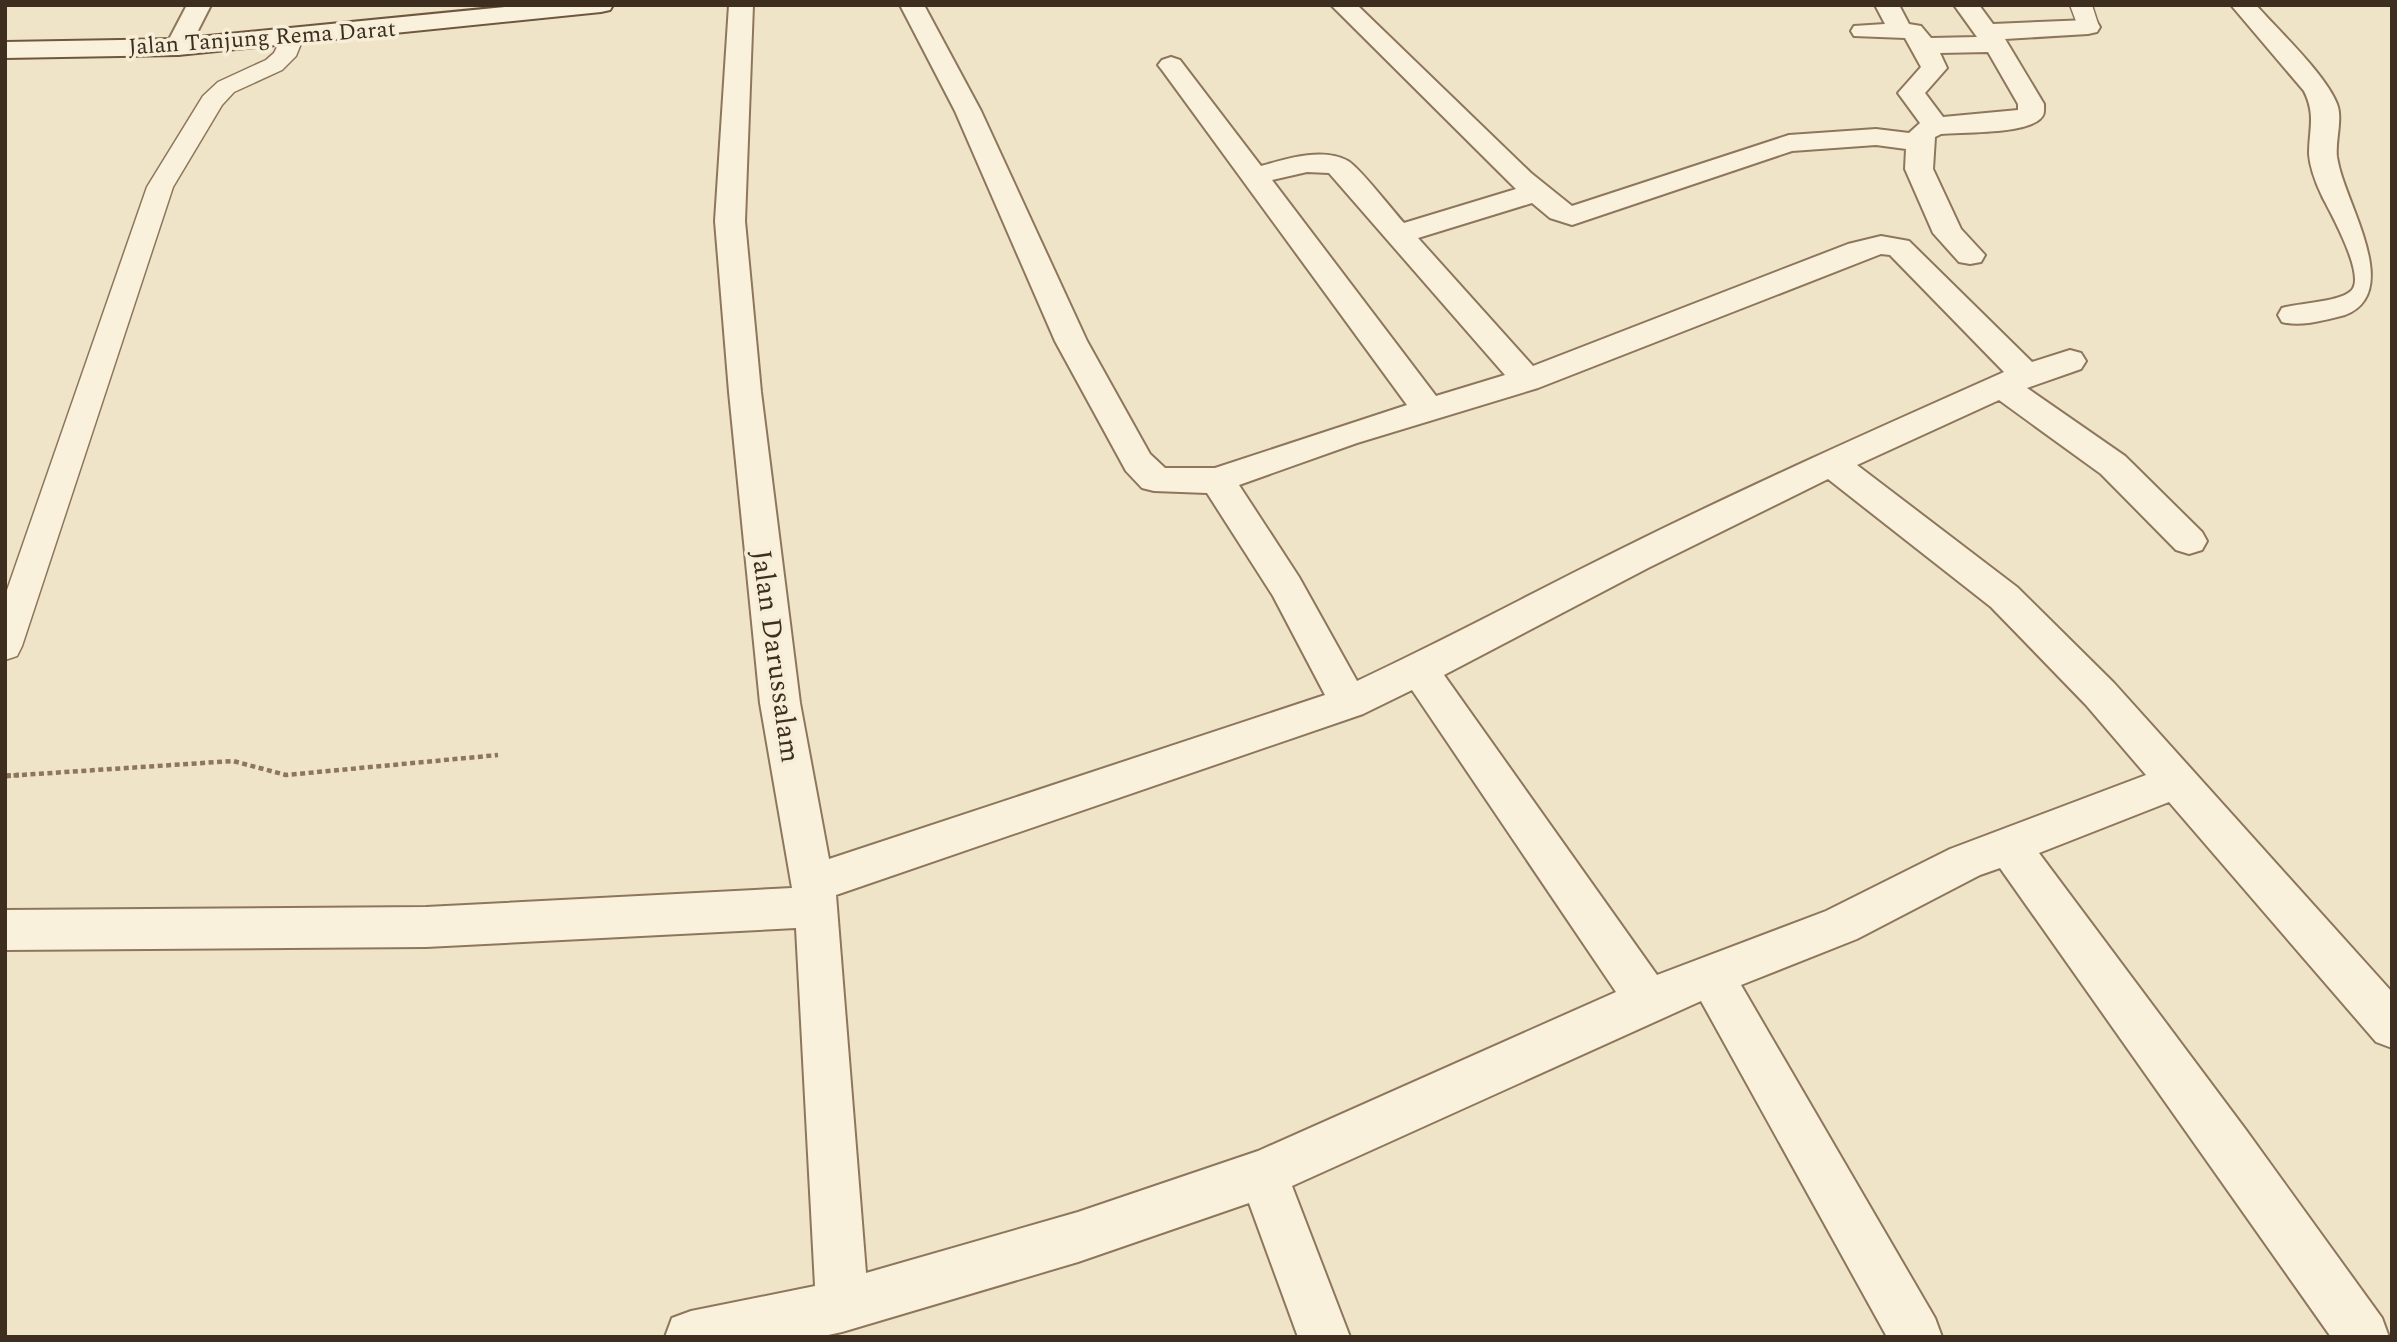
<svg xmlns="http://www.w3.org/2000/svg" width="2397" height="1342" viewBox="0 0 2397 1342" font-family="Spectral,serif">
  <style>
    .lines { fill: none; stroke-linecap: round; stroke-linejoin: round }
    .lane-casing { stroke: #8d765c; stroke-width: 3 }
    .street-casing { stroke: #8d765c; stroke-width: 4 }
    .secondary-casing { stroke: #6f573f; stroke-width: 4 }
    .path-far1 { stroke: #8d765c; stroke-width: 4.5; stroke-dasharray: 5 3.5; stroke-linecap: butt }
    .path { stroke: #8d765c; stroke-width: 5; stroke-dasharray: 6 4.5; stroke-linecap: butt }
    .lane { fill: #faf1dc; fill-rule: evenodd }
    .street { fill: #faf1dc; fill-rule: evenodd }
    .secondary { fill: #faf1dc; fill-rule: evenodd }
    .labels { text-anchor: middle; stroke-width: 7; stroke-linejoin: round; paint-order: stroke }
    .far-street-label { font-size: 23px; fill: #3d2e20; stroke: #f7eed8 }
    .street-label { font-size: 28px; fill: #3d2e20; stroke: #f7eed8 }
  </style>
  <rect width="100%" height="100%" fill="#f0e4c8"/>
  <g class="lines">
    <defs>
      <path id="lane" d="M2070,5H2092L2099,27L2096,32H2080Z
        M293,29L301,31L304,36L296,56L282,70L234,92L222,105L173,187L22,646L17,656L5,660V596L147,187L203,96L218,82L266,60L274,53L285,31Z"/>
      <path id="street" d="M187,5H211L187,52L178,55L169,52L165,47Z
        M729,5H753L745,221L761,392L800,703L829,859L1325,695L1273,596L1207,493L1154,491L1142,488L1126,471L1055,341L955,111L900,5H924L981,111L1087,341L1150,454L1165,468H1215L1407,405L1162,70L1158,65L1162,60L1171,57L1180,60L1261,166C1286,159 1323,147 1348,161C1359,167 1393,211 1404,223L1516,189L1331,5H1357L1531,173L1572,206L1789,135L1876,129L1909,133L1920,123L1898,93L1921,67L1905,38L1854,36L1851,31L1854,26L1885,24L1875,5H1899L1909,24L1921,26L1931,38L1977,37L1954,5H1979L1993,24L2088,20L2097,22L2100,27L2097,32L2088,34L2005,39L2044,104C2044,110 2045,115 2040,119C2024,134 1964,132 1941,134L1935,137L1933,169L1961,229L1985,255L1981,262L1970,264L1959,262L1933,233L1905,169L1906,149L1876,145L1792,151L1572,225L1550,218L1532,203L1418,238L1533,366L1848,244L1881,236L1909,241L2032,362L2070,350L2081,353L2086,361L2081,369L2027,388L2125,456L2202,532L2207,541L2202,550L2189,554L2176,550L2101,474L1999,400L1857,465L2017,587L2114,683L2392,992V1048L2376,1042L2169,802L2039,853L2246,1130L2382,1318L2389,1337H2331L2000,868L1980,875L1857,939L1741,985L1935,1318L1942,1337H1887L1701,1001L1292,1186L1350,1337H1298L1249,1203L1078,1262L842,1332L819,1337H665L672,1318L691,1311L815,1286L796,928L426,947L5,950V910L426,907L792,888L760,703L729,392L715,221ZM1988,52L2018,104V110L1943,117L1925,93L1947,68L1940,53ZM1307,172L1329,173L1505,375L1436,396L1272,180ZM1881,254L1890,255L2004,372C1876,429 1748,486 1623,548C1534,592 1447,639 1357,681L1299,577L1239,485L1357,443L1538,388ZM1828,479L1991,607L2086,705L2146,775L1950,849L1826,911L1657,975L1444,675L1648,568ZM1412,690L1616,992L1258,1151L1078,1212L866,1273L836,895L1363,714Z
        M2231,5H2256C2279,31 2325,74 2337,104C2343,119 2335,141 2337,157C2338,163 2340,171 2342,177C2357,223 2397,295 2345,315C2325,320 2301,327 2282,322L2278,315L2282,308C2299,303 2339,302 2351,291C2367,277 2330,212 2322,196C2316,183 2310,168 2309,154C2309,129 2316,115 2304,91Z"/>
      <path id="secondary" d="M524,5H613L610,10L601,12L178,55L5,58V42L178,39Z"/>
    </defs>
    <use href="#lane" class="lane-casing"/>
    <use href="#street" class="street-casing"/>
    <use href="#secondary" class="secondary-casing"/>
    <path class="path-far1" d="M5,776L233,761L286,775L498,755"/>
    <path class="path" d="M5,776L19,775"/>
    <use href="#lane" class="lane"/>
    <use href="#street" class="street"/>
    <use href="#secondary" class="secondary"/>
  </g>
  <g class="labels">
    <g class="far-street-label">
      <text transform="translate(262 37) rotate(-4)" y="8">Jalan Tanjung Rema Darat</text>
    </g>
    <g class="street-label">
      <text transform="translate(777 656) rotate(82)" y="10">Jalan Darussalam</text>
    </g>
  </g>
  <rect width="2397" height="1342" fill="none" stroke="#3d2e20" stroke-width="14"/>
</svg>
